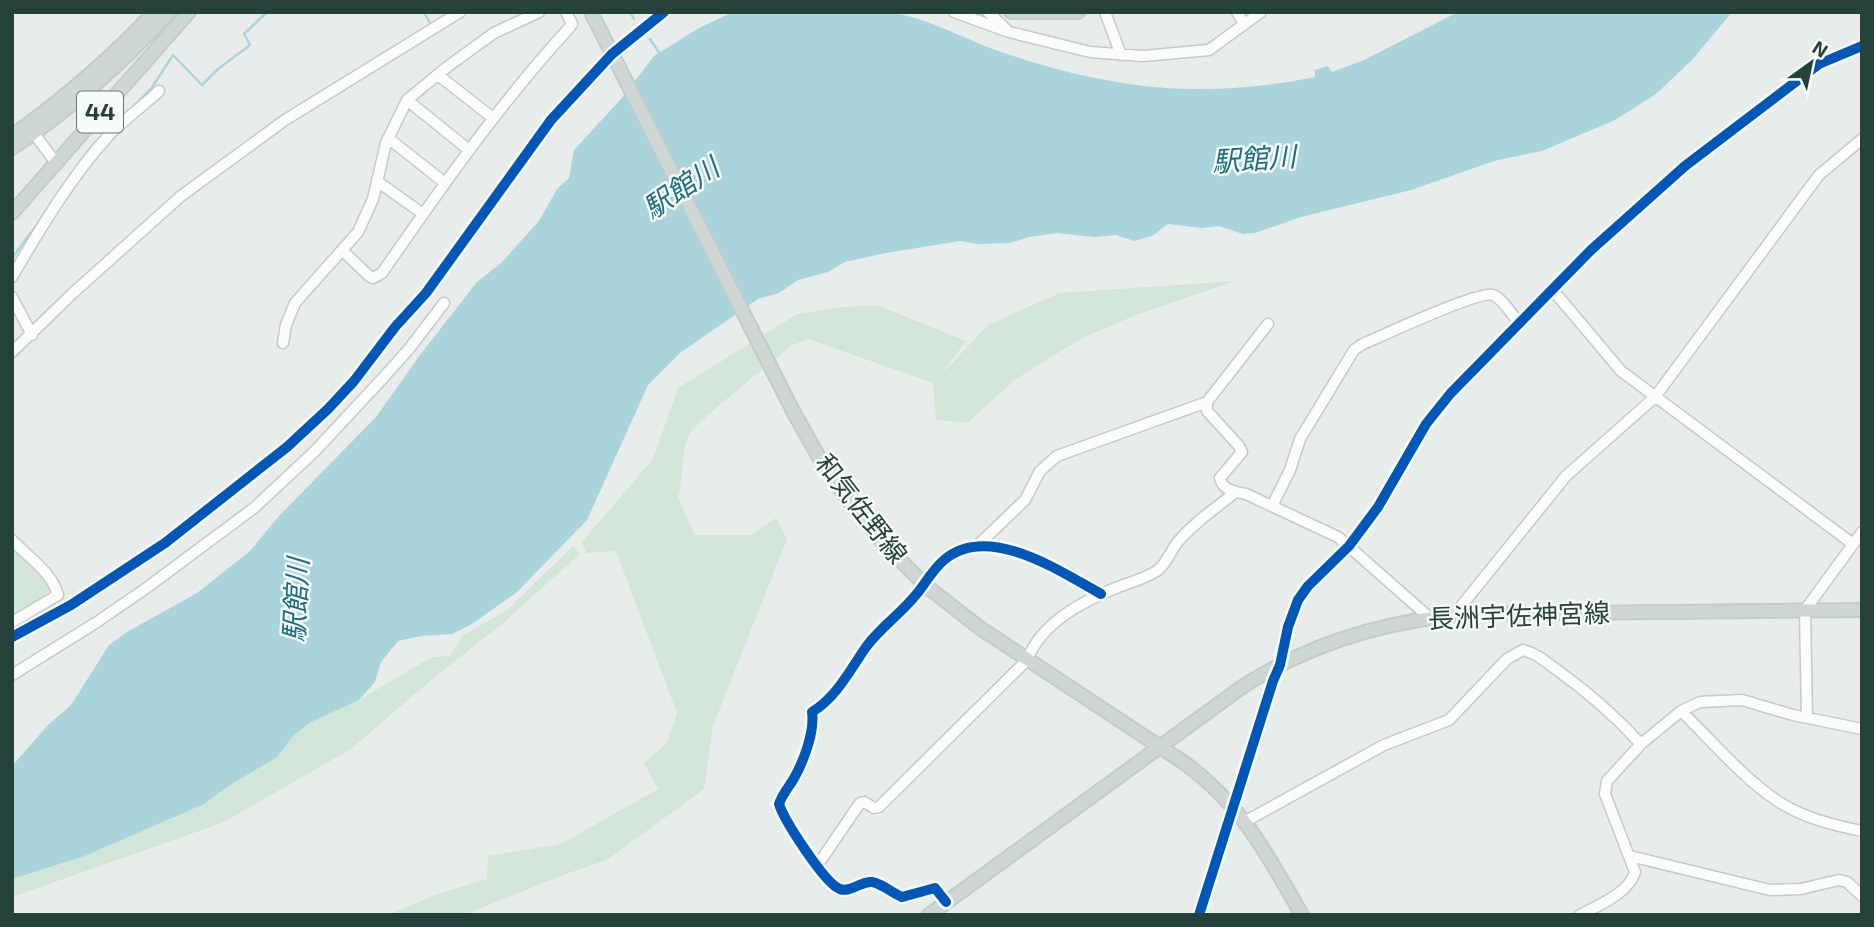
<svg xmlns="http://www.w3.org/2000/svg" width="1874" height="927" viewBox="0 0 1874 927" font-family="'Exo 2','Noto Sans JP',sans-serif">
  <style>
    .green { fill: #d1e6d8 }
    .water { fill: #a9d4db }
    .lines { fill: none; stroke-linecap: round; stroke-linejoin: round }
    .stream { stroke: #a9d4db; stroke-width: 2.5 }
    .minor-casing { stroke: #c5cac8; stroke-width: 13 }
    .major-casing { stroke: #c3ccc9; stroke-width: 16 }
    .minor { stroke: #fcfcfc; stroke-width: 10 }
    .major { stroke: #cfd7d5; stroke-width: 12 }
    .cycleway-casing { stroke: #f7fbf9; stroke-width: 15 }
    .cycleway { stroke: #0057b8; stroke-width: 10 }
    .labels { text-anchor: middle; stroke-width: 5; stroke-linejoin: round; paint-order: stroke }
    .shield { fill: #f7fbf9; stroke: #637a73; stroke-width: 2 }
    .shield-label { font-size: 24px; font-weight: bold; fill: #24423a }
    .street-label { font-size: 26px; fill: #24423a; stroke: #f7fbf9 }
    .water-label { font-size: 28px; font-style: italic; fill: #1c6f80; stroke: #f7fbf9 }
  </style>
  <rect width="100%" height="100%" fill="#e8edeb"/>
  <path class="green" d="M1235,281L1136,315L1082,338L1016,379L967,423L936,420L933,383L808,339L791,346C775,360 694,423 689,435C680,455 684,477 678,498L695,535H751L776,518L787,539L713,726L704,789L607,860L566,874L464,915H388L435,895L487,879L488,856L561,844L658,789L644,763L667,743L677,713L616,551L586,553L582,542L653,459L678,388L797,314L843,307L877,305L966,341L940,376L988,325L1059,293Z
    M573,546L580,554L502,624L431,680L351,749L222,823L12,897V879L85,856L204,804L227,787L276,757L293,736L309,723L359,700L432,657L450,656L462,636L507,610Z
    M12,547H15L43,575L54,595L12,620Z"/>
  <path class="water" d="M733,12C768,12 804,12 839,12C854,12 871,10 887,12C928,17 967,41 1007,54C1114,89 1202,100 1315,77V70L1328,66L1332,72L1364,60L1458,12H1732L1692,60L1656,94L1615,120L1542,151L1494,161L1411,190L1301,217L1255,233L1243,234L1219,226L1202,228L1168,224L1152,236L1134,241L1116,235L1095,237L1057,233L1029,237L1010,243L978,244L960,241L886,253L845,262L828,272L798,280L779,293L758,299L680,353L648,385L587,520L517,592L472,624L452,634L421,636L398,641L381,662L375,682L359,700L309,723L293,736L277,757L227,787L204,804L85,856L12,879V766L48,725L71,705L109,645L127,632L197,593L250,551L279,516L376,417L420,355L477,282L501,263L539,221L557,189L569,178L574,150L621,99L654,56L699,28Z"/>
  <g class="lines">
    <path class="stream" d="M424,12L431,25
      M630,12L634,19
      M650,39L660,54
      M132,108L151,89L173,55L202,85L218,69L250,45L244,34L267,12
      M84,158L92,146L116,122
      M12,258L48,210"/>
    <defs>
      <path id="minor" d="M954,12L1006,31
        M988,12L1009,32L1090,52L1143,56L1209,50L1261,12
        M1105,12L1121,55
        M1237,12L1244,24
        M438,75L493,118
        M407,100L469,150
        M30,128L56,163
        M388,138L445,183
        M377,181L423,214
        M343,251L369,276L373,278L382,273C441,188 500,103 570,27L572,24L566,12
        M12,277C40,229 72,175 110,134C125,119 143,106 159,91
        M1552,289L1621,371L1853,544
        M12,297L32,335
        M1268,324L1207,402V411L1239,446L1242,452L1220,478C1223,491 1236,492 1246,494L1338,537L1430,618
        M283,343L286,325L295,303L358,232L373,199L386,143L407,100L447,67L494,33L539,12
        M12,352L73,293L181,196L285,120L460,12
        M1272,506L1290,470L1300,439L1354,350L1361,345C1379,337 1480,290 1493,295C1503,299 1512,315 1519,323
        M12,540C27,556 52,572 58,595L12,622
        M977,546L1025,500L1040,471L1057,456L1207,402
        M1454,615L1566,476L1655,397L1819,175L1862,139
        M12,637L71,605L165,543L287,447L328,409L354,381L395,327L426,293L551,120L612,54L664,12
        M12,675L97,622L145,589L254,508L315,451L383,378L409,349L444,303
        M1681,711C1711,740 1741,776 1776,800C1801,817 1832,825 1862,831
        M1807,717L1805,610L1862,532
        M1246,821L1384,745L1449,720L1507,659L1523,650C1536,653 1546,662 1557,670C1588,692 1615,716 1641,744
        M1630,856L1770,890L1801,889L1839,880L1847,882L1862,896
        M817,866L860,803L864,802L874,808L879,807L1027,660C1042,622 1083,601 1118,587C1131,582 1147,578 1158,570C1167,563 1170,552 1177,543C1192,524 1215,509 1234,493
        M946,902L935,888L902,897C892,893 883,884 872,882C861,881 850,893 840,889C825,884 784,820 779,804C782,795 788,788 793,780C803,763 815,732 812,712C836,698 850,670 866,647C880,628 899,615 914,597C924,586 932,570 944,560C988,522 1061,572 1101,594
        M1199,915L1273,681L1280,665L1288,627L1298,600L1308,586L1349,546L1378,507L1426,424L1450,394L1591,250L1685,166L1819,64L1862,46
        M1580,915C1599,905 1629,893 1635,872L1605,794L1607,781L1641,744L1681,711L1700,702L1742,700L1793,715L1862,729"/>
      <path id="major" d="M591,12L794,413L820,459L847,499L886,546L925,585L980,628L1186,764C1243,806 1268,856 1302,915
        M1011,12H1078
        M12,136C63,99 112,58 154,12
        M12,148C70,110 122,63 169,12
        M12,213L189,12
        M929,915L1242,687C1310,643 1389,620 1470,614L1862,610"/>
    </defs>
    <use href="#minor" class="minor-casing"/>
    <use href="#major" class="major-casing"/>
    <use href="#minor" class="minor"/>
    <use href="#major" class="major"/>
    <defs>
      <path id="cycleway" d="M12,637L71,605L165,543L287,447L328,409L354,381L395,327L426,293L551,120L612,54L664,12
        M946,902L935,888L902,897C892,893 883,884 872,882C861,881 850,893 840,889C825,884 784,820 779,804C782,795 788,788 793,780C803,763 815,732 812,712C836,698 850,670 866,647C880,628 899,615 914,597C924,586 932,570 944,560C988,522 1061,572 1101,594
        M1199,915L1273,681L1280,665L1288,627L1298,600L1308,586L1349,546L1378,507L1426,424L1450,394L1591,250L1685,166L1819,64L1862,46"/>
    </defs>
    <use href="#cycleway" class="cycleway-casing"/>
    <use href="#cycleway" class="cycleway"/>
  </g>
  <g class="labels">
    <rect class="shield" x="77" y="91.5" width="46" height="41" rx="5"/>
    <g class="shield-label">
      <text x="100" y="120">44</text>
    </g>
    <g class="street-label">
      <text transform="translate(861 509) rotate(52)" y="9">和気佐野線</text>
      <text transform="translate(1519 616) rotate(-2)" y="9">長洲宇佐神宮線</text>
    </g>
    <g class="water-label">
      <text transform="translate(1254 159) rotate(-4)" y="10">駅館川</text>
      <text transform="translate(681 188) rotate(-34)" y="10">駅館川</text>
      <text transform="translate(296 600) rotate(-87)" y="10">駅館川</text>
    </g>
  </g>
  <rect width="1874" height="927" fill="none" stroke="#24423a" stroke-width="28"/>
  <g transform="translate(1811 63) rotate(33)" stroke="#f7fbf9" stroke-width="5" paint-order="stroke">
  <path d="M0-5L12 26L0 18L-12 26Z" fill="#24423a"/>
  <text y="-10" font-size="19" font-weight="bold" text-anchor="middle" fill="#24423a">N</text>
  </g>
</svg>
